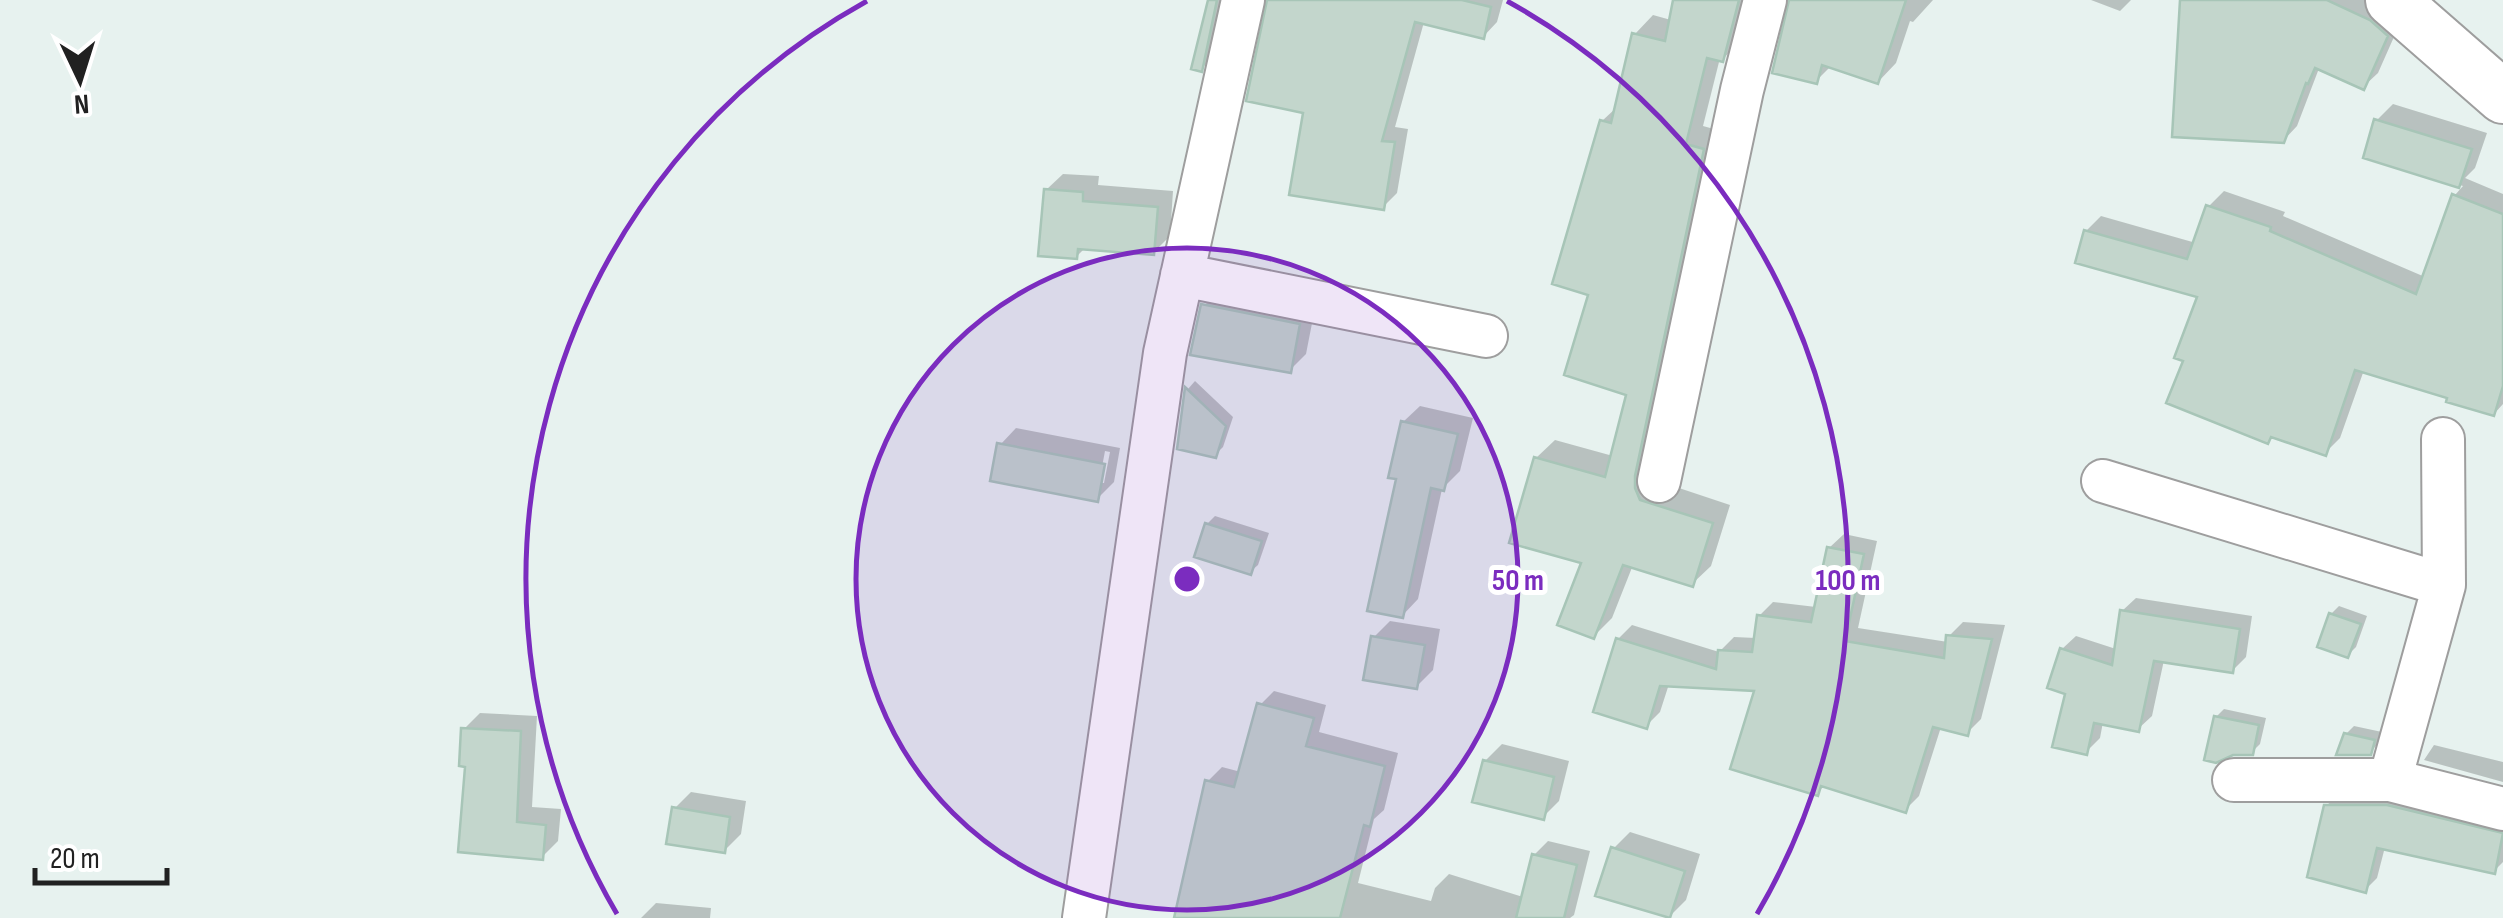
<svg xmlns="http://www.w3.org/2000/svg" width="2503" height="918" viewBox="0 0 2503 918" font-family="'Sofia Sans Condensed',sans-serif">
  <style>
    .shadow { fill: #0003; fill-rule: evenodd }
    .building { fill: #c3d6cc; stroke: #a7c5b7; stroke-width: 2.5 }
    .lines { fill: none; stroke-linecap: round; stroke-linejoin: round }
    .minor-casing { stroke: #9e9e9e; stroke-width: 46 }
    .tertiary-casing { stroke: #9e9e9e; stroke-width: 56 }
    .minor { stroke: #fff; stroke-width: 42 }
    .tertiary { stroke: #fff; stroke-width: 52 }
    .ring { fill: none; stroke: #7b2cbf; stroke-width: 5 }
    .centre { fill: #7b2cbf; stroke: #fff; stroke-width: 5 }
    .ring-label { font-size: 30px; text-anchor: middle; font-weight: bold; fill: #7b2cbf; stroke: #fff; stroke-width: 10; stroke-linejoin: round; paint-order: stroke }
  </style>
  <rect width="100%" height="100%" fill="#e7f2ef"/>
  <path class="shadow" d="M1210,0H1227L1215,55L1201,69Z
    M1270,0H1503L1497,22L1483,37L1424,22L1395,127L1408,129L1397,193L1383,207L1306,111Z
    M1675,0H1752L1741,40L1723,59L1720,58L1703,126L1721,131L1658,481L1730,505L1711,566L1692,584L1633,565L1612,618L1594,636L1584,562L1536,458L1555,440L1613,456L1629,393L1592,293L1602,121L1617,107L1635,34L1653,15L1671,20Z
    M1792,0H1933L1913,22L1910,21L1896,63L1878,82L1831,66L1816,81Z
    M2091,0H2131L2120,11Z
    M2182,0H2372L2401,21L2378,73L2363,87L2321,68L2318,71L2297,126L2283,141Z
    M2393,104L2487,133L2475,168L2465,178L2503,194V404L2494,414L2450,396L2364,370L2340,438L2325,453L2273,435L2268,441L2186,360L2200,295L2086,231L2101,216L2196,243L2209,206L2224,191L2285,212L2283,216L2425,277L2455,195L2463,186L2366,157L2376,121Z
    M1063,174L1099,176L1098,185L1173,191L1170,236L1154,252L1086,247L1076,257L1046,190Z
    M1220,289L1315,308L1306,354L1290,370L1204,306Z
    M1195,381L1233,417L1223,447L1215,455L1179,447L1188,389Z
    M1420,406L1473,418L1460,471L1442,489L1418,599L1402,616L1399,478L1403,422Z
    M1016,428L1120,448L1114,482L1097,499L1000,445ZM1105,451L1110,452L1104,483H1099Z
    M1215,516L1269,533L1258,565L1250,572L1207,524Z
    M1844,534L1877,541L1858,628L1948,642L1949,636L1963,622L2005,625L1981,719L1967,733L1941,727L1919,796L1905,810L1825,785L1817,793L1757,689L1669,684L1660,712L1646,726L1618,639L1632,625L1719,652L1734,637L1756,638L1759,616L1773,602L1816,607L1829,548Z
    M2136,598L2252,616L2246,657L2232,671L2164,660L2152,716L2138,729L2103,722L2100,738L2086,752L2068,692L2062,649L2076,636L2116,649L2122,611Z
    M2339,606L2367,616L2356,647L2348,655L2331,614Z
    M1390,621L1440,629L1433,670L1416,687L1374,637Z
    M1274,691L1326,705L1319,732L1398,753L1384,810L1374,819L1358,883L1431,901L1435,888L1449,874L1523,897L1534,855L1548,841L1590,851L1574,915L1570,918H1177L1208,781L1222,767L1241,772L1260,705Z
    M2224,709L2266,718L2260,744L2252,752L2232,753L2216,717Z
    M480,713L537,716L532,807L561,809L558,841L542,857L468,765L464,729Z
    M2354,726L2382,732L2378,744L2370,752L2346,734Z
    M1502,744L1569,761L1559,801L1543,817L1485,761Z
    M2434,745L2503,762V782L2424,760Z
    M691,792L746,801L741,834L725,850L674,809Z
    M2339,794H2400L2503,819V862L2494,871L2385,847L2377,878L2365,890L2326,806Z
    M1630,832L1700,854L1686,900L1669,917L1613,849Z
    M656,903L711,908L710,918H641Z"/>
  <path class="building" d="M1208,0H1217L1202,72L1191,69Z
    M1267,0H1462L1491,7L1484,39L1415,22L1382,141L1395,142L1384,210L1289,195L1303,113L1246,101Z
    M1673,0H1739L1723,62L1707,58L1686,144L1704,149L1635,476V488L1640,500L1713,523L1693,587L1623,565L1594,639L1557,625L1581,563L1509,543L1534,457L1605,477L1626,395L1564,375L1588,295L1552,284L1600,120L1611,123L1632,33L1665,41Z
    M1789,0H1906L1878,84L1822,65L1817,84L1772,73Z
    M2180,0H2327L2370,20L2388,36L2364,90L2315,68L2308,84L2306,83L2284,143L2172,137Z
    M2374,119L2472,149L2459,188L2363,158Z
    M1044,189L1083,192V201L1158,207L1154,255L1078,249L1077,259L1038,256Z
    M2452,194L2503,214V386L2494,416L2446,402L2447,398L2355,370L2326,456L2271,437L2268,444L2166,403L2183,361L2174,358L2197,297L2075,263L2084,230L2187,259L2206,205L2271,227L2270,231L2416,294Z
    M1201,304L1300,324L1291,373L1190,355Z
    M1185,387L1226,426L1216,458L1177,449Z
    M1401,421L1458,434L1444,491L1431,488L1403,618L1367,611L1396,479L1388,478Z
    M997,443L1105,464L1098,502L990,481Z
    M1205,523L1262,541L1251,575L1194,557Z
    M1827,547L1864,554L1845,641L1944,658L1946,635L1992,639L1968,736L1933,727L1906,813L1821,786L1818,796L1730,769L1754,691L1660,686L1647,729L1593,712L1616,638L1716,669L1718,650L1752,652L1757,615L1811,622Z
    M2120,610L2240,629L2233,673L2154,661L2139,732L2094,723L2087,755L2052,747L2065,694L2047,688L2060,648L2112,665Z
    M2329,613L2361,624L2348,658L2317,647Z
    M1371,636L1425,645L1417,689L1363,680Z
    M1257,703L1314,718L1306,746L1385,766L1370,827L1364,825L1340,918H1174L1205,780L1234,787Z
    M2214,716L2259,725L2253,755H2233L2216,763L2204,760Z
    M461,728L521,731L517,822L546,825L543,860L458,852L465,767L459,766Z
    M2344,733L2375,740L2371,755H2336Z
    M1483,760L1554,777L1544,820L1472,802Z
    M2324,805H2387L2503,833L2495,874L2377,848L2366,893L2307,877Z
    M672,807L730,817L725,853L666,844Z
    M1611,847L1685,871L1670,918L1595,896Z
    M1532,854L1577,865L1564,918H1516Z"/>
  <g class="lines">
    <defs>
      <path id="minor" d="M1182,275L1486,336
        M2443,439L2444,585
        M1659,481L1742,90L1765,0
        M2103,481L2444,585L2390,780
        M2234,780H2390L2503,809
        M1084,918L1165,353L1243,0"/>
      <path id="tertiary" d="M2392,0L2503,97"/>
    </defs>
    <use href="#minor" class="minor-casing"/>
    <use href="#tertiary" class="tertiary-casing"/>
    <use href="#minor" class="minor"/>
    <use href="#tertiary" class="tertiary"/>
  </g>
  <circle cx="1187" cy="579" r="331" fill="#7b2cbf" fill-opacity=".12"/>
  <g class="ring">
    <circle cx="1187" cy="579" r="331"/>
    <path d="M617 914A661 661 0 0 1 867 1M1507 1A661 661 0 0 1 1757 914"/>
  </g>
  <circle cx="1187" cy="579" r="15" class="centre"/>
  <g class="ring-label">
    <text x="1518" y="590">50 m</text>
    <text x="1848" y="590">100 m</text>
  </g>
  <g transform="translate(80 80) rotate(176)" stroke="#ffffff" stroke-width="8" paint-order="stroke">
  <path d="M0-8L18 38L0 25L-18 38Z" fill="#212121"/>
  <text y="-15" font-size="28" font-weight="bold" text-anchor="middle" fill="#212121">N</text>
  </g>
  <path d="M35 868v15h132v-15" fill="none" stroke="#212121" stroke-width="5"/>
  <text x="50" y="868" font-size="30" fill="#212121" stroke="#ffffff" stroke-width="8" paint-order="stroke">20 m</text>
</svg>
